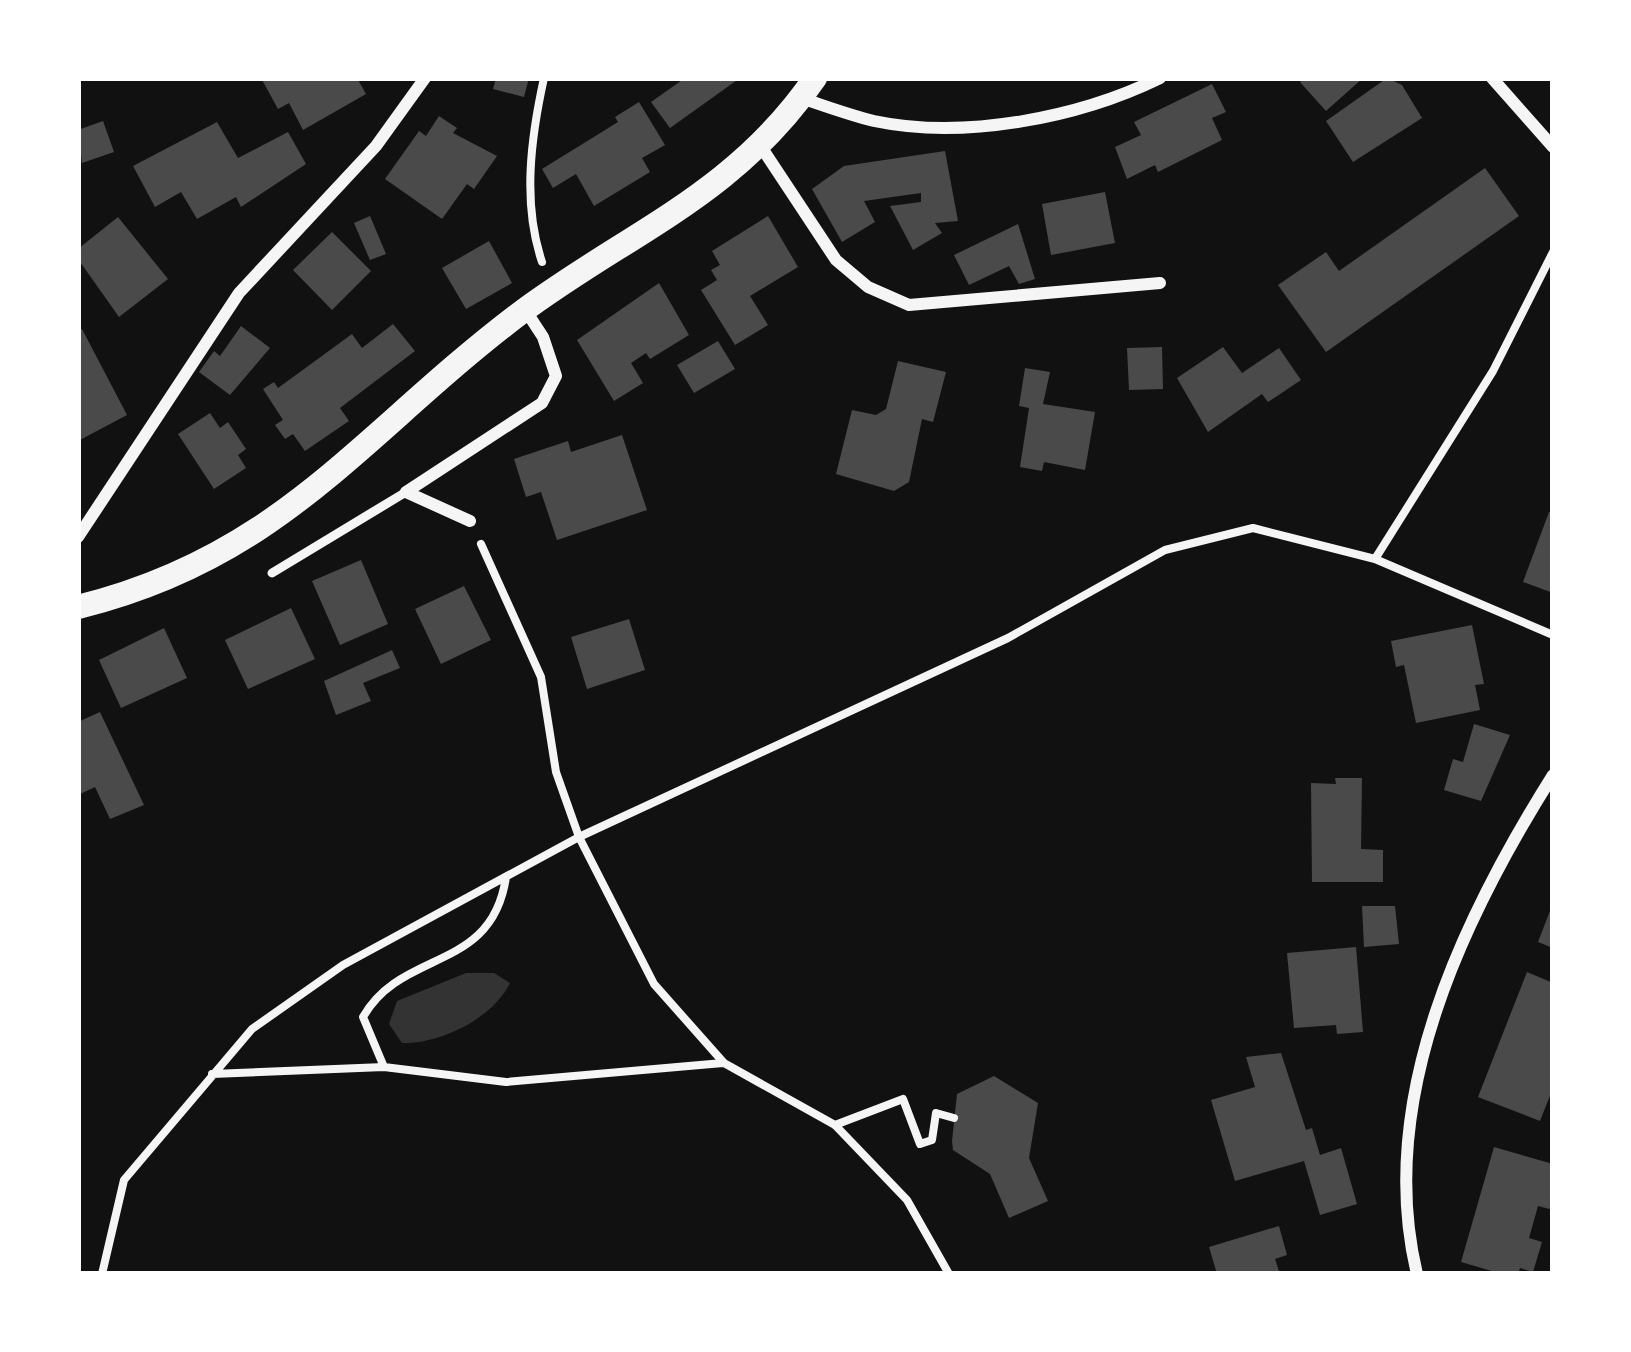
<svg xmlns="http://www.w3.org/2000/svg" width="1631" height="1352" viewBox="0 0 1631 1352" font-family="Overpass,sans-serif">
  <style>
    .water { fill: #333 }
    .building { fill: #4a4a4a }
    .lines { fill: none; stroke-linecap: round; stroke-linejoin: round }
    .path { stroke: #f5f5f5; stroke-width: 8 }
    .service { stroke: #f5f5f5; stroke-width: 9 }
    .minor { stroke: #f5f5f5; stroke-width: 12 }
    .secondary { stroke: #f5f5f5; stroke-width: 24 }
  </style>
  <rect width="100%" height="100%" fill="#111"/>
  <path class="water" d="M466,973H494L510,983C493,1018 441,1044 402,1043L389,1024L397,1001Z"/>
  <path class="building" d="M261,78H357L366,94L303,130L289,103L278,109Z
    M496,78H529L524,97L493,89Z
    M685,78H740L670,128L651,102Z
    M1305,78H1363L1326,111L1300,82Z
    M1387,78L1402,85L1422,118L1353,162L1326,121Z
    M1212,84L1226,112L1212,118L1222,140L1158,172L1155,165L1127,179L1115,147L1141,135L1134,122Z
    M639,102L665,145L642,158L650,172L594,206L576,174L553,188L542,169L618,122L615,117Z
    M439,116L457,128L453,133L497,156L474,189L467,184L442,219L385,179L419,131L426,136Z
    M103,121L114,152L82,163L78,130Z
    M217,122L238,158L288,132L306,164L241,207L236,197L197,219L181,192L155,207L133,166Z
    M945,151L958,221L935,223L942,233L913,250L890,206L921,202V193L864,201L875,222L842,242L812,189L844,166Z
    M1485,168L1519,216L1326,352L1278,285L1326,252L1339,271Z
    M1105,192L1115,243L1051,255L1042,204Z
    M370,216L386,254L370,260L354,223Z
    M768,216L798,267L750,296L768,325L735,345L701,290L717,280L711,270L720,265L712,251Z
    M118,217L168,279L119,317L78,259V249Z
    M1018,224L1035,279L1019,284L1009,266L969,285L954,255Z
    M332,232L371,271L332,310L293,270Z
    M489,241L512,283L466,309L442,268Z
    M659,283L689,335L650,359L646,353L631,363L643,383L614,401L577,340Z
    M393,324L415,351L340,408L349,421L305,451L293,434L285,439L275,425L283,420L263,389L274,382L278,388L352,334L362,348Z
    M241,326L270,348L230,395L199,372L214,351L220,356Z
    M82,329L127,415L78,441V331Z
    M718,341L735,369L694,393L677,365Z
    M1162,347L1163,389L1129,390L1127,348Z
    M1223,347L1242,373L1279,348L1301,380L1268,402L1262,394L1208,432L1177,378Z
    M898,361L946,372L933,422L922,419L909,482L894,491L836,474L852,410L876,415L886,409Z
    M1025,368L1050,372L1043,404L1095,412L1085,470L1044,462L1042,471L1020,467L1029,408L1019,406Z
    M210,413L220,428L228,422L246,449L238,455L246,468L214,489L178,434Z
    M622,435L647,510L557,540L541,492L526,497L514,459L568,441L571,452Z
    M1549,512L1553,514V593L1523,582Z
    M361,560L388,624L340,645L312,581Z
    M464,586L491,640L441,664L415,609Z
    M291,608L315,659L248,689L225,640Z
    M629,619L645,670L587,689L571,637Z
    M1472,625L1484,684L1475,685L1480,710L1416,723L1404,665L1396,667L1391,641Z
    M164,628L187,678L121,708L99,660Z
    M392,650L400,668L363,683L371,701L336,715L324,681Z
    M100,712L144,805L110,819L95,787L78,795V722Z
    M1474,724L1510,735L1481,801L1444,790L1453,759L1463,762Z
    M1335,778H1362L1361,849L1383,850V882H1312L1311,783L1336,784Z
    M1553,903V948L1538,942Z
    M1362,906H1395L1399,944L1364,947Z
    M1356,947L1363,1032L1337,1034L1336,1025L1294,1028L1287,953Z
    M1527,972L1553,983V1088L1540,1121L1478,1097Z
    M1281,1053L1306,1130L1312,1128L1320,1155L1341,1148L1357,1204L1320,1215L1304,1161L1235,1181L1211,1100L1255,1087L1246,1057Z
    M994,1076L1038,1103L1029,1158L1048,1201L1009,1218L990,1174L953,1150L952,1141L957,1094Z
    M1494,1147L1553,1164V1210L1538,1206L1529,1238L1542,1242L1533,1272L1520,1268L1518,1274H1502L1461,1262Z
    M1279,1226L1287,1255L1275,1259L1280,1274H1217L1209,1247Z"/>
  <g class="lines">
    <path class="path" d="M542,262C522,203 531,137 544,78
      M481,544L541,677L556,772L579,837L654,984L724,1063L835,1125L907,1200L949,1274
      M1375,559L1493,371L1553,252
      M384,1067L363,1017C402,948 492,973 506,877
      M212,1074L384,1067L506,1082L723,1063
      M835,1125L903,1099L920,1144L932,1140L936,1113L954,1118
      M102,1274L124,1180L252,1029L343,965L579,837L1008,638L1165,550L1253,528L1375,559L1553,635"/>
    <path class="service" d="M272,573L406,492"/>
    <path class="minor" d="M1492,78L1553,147
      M801,98C825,106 849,115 874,121C964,140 1078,118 1160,78
      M760,145L836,260L868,287L909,305L1160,283
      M470,521L406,492L542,403L556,376L543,337L526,311
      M78,537L239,293L376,146L425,78
      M1417,1274C1375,1100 1463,918 1553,775"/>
    <path class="secondary" d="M78,607C282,557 362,433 519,314C627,233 734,196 815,78"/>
  </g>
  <rect width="1631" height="1352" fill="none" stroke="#ffffff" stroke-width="162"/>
</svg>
